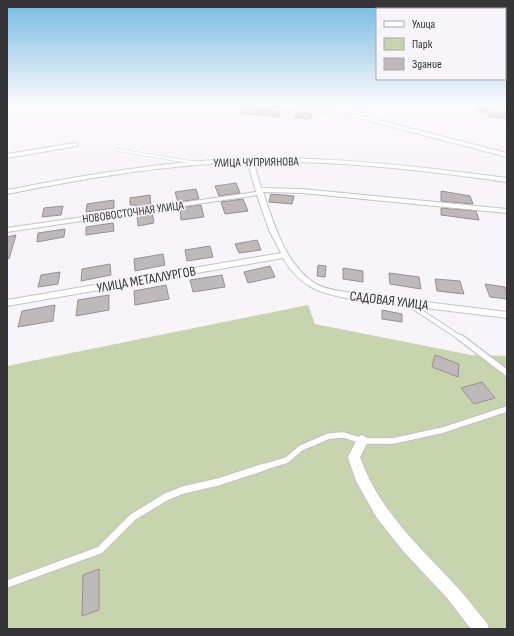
<svg xmlns="http://www.w3.org/2000/svg" width="514" height="636" viewBox="0 0 514 636" font-family="'Sofia Sans Condensed',sans-serif">
  <style>
    .green { fill: #c8d4ad }
    .building { fill: #c0b9bb; stroke: #979093 }
    .lines { fill: none; stroke-linecap: round; stroke-linejoin: round }
    .service-far4-casing { stroke: #c5c2c7; stroke-width: 3.5 }
    .service-far3-casing { stroke: #c5c2c7; stroke-width: 4.5 }
    .service-far2-casing { stroke: #c5c2c7; stroke-width: 6 }
    .service-far1-casing { stroke: #c5c2c7; stroke-width: 8 }
    .service-casing { stroke: #c5c2c7; stroke-width: 9 }
    .minor-casing { stroke: #c5c2c7; stroke-width: 2 }
    .tertiary-casing { stroke: #c5c2c7; stroke-width: 2 }
    .service-far4 { stroke: #fff; stroke-width: 2.5 }
    .service-far3 { stroke: #fff; stroke-width: 3 }
    .service-far2 { stroke: #fff; stroke-width: 4 }
    .service-far1 { stroke: #fff; stroke-width: 5.5 }
    .service { stroke: #fff; stroke-width: 7 }
    .minor { fill: #fff; fill-rule: evenodd }
    .tertiary { fill: #fff; fill-rule: evenodd }
    .labels { text-anchor: middle; stroke-width: 3; stroke-linejoin: round; paint-order: stroke }
    .far-street-label { font-size: 12px; fill: #353436; stroke: #f7f4fa }
    .street-label { font-size: 14px; fill: #353436; stroke: #f7f4fa }
  </style>
  <rect width="100%" height="100%" fill="#f7f4fa"/>
  <path class="green" d="M308,305L315,324L471,355L507,356V629H7V366Z"/>
  <path class="building" d="M243,107L281,111L278,117L240,113Z
    M478,107L507,114V119L488,117L491,115L474,110Z
    M297,113L312,114L310,119L294,118Z
    M236,183L240,193L219,196L215,186Z
    M196,189L199,199L178,202L175,192Z
    M441,191L470,196L473,204L441,201Z
    M271,194L294,196L292,204L269,202Z
    M150,195L151,206L136,208V205H130V198Z
    M243,199L248,211L225,214L221,202Z
    M114,200V208L86,212L87,204Z
    M201,205L204,217L181,220L180,208Z
    M63,206L61,215L42,217L44,208Z
    M441,208L476,211L479,220L441,215Z
    M152,212L154,223L138,226L137,214Z
    M113,223L114,231L86,235V227Z
    M65,229L64,237L37,242L38,233Z
    M16,235L9,259L7,258V237Z
    M257,240L261,250L239,253L235,244Z
    M210,246L213,257L187,261L185,250Z
    M163,254L165,265L135,271L134,259Z
    M110,264L111,275L81,281L82,269Z
    M318,265L326,266L325,277L317,276Z
    M270,266L275,277L248,283L244,272Z
    M343,268L363,271V282L343,279Z
    M60,272L58,284L38,287L41,275Z
    M389,273L419,277L421,289L390,284Z
    M222,275L225,287L193,292L190,280Z
    M435,279L460,281L464,294L437,291Z
    M485,284L505,287L507,299L490,297Z
    M166,285L169,299L135,305L134,291Z
    M109,295V310L76,316L78,300Z
    M55,305L53,321L18,327L22,311Z
    M382,310L402,314V322L382,319Z
    M435,355L459,364L458,377L432,367Z
    M482,382L495,398L474,404L461,388Z
    M99,569V610L82,616L83,575Z"/>
  <g class="lines">
    <defs>
      <path id="service-far4" d="M118,150L196,163"/>
      <path id="service-far3" d="M190,162L196,163"/>
      <path id="service-far2" d="M409,304L462,339"/>
      <path id="service-far1" d="M461,338L507,373
        M261,468L287,460L301,448L329,436L344,435L362,441H393L443,430L507,409"/>
      <path id="service" d="M7,584L100,550L133,517L166,497L183,490L218,482L264,467"/>
      <path id="minor" d="M227,104H239L354,115L366,104H370L358,115L507,153V157L355,117Z
        M470,104H476L507,111V113Z
        M75,143L78,145L77,146L7,158V154Z
        M250,158L253,160L261,188L302,189L507,209V213L302,193L263,192C274,224 285,265 316,284C327,290 340,291 352,293L507,312V318L352,299C320,294 300,287 283,258L7,306V300L281,253L269,230L257,195L7,232V228L256,192L247,160Z
        M362,435L366,437L368,441L360,457C379,511 420,547 458,588C468,599 477,612 487,623L489,629H471L447,598L404,552L377,518L356,481L348,457L358,437Z"/>
      <path id="tertiary" d="M250,158C336,157 421,166 507,178V182C422,170 336,160 250,162C168,164 87,178 7,194V190C88,174 168,161 250,158Z"/>
    </defs>
    <use href="#service-far4" class="service-far4-casing"/>
    <use href="#service-far3" class="service-far3-casing"/>
    <use href="#service-far2" class="service-far2-casing"/>
    <use href="#service-far1" class="service-far1-casing"/>
    <use href="#service" class="service-casing"/>
    <use href="#minor" class="minor-casing"/>
    <use href="#tertiary" class="tertiary-casing"/>
    <use href="#service-far4" class="service-far4"/>
    <use href="#service-far3" class="service-far3"/>
    <use href="#service-far2" class="service-far2"/>
    <use href="#service-far1" class="service-far1"/>
    <use href="#service" class="service"/>
    <use href="#minor" class="minor"/>
    <use href="#tertiary" class="tertiary"/>
  </g>
  <linearGradient id="sky" x2="0" y2="1"><stop stop-color="#75bae1"/><stop offset="0.54" stop-color="#fbfafd"/><stop offset="1" stop-color="#fbfafd" stop-opacity="0"/></linearGradient>
  <rect width="514" height="193" fill="url(#sky)"/>
  <g class="labels">
    <g class="far-street-label">
      <text transform="translate(256 162) rotate(-1)" y="4">УЛИЦА ЧУПРИЯНОВА</text>
      <text transform="translate(133 212) rotate(-8)" y="4">НОВОВОСТОЧНАЯ УЛИЦА</text>
    </g>
    <g class="street-label">
      <text transform="translate(146 279) rotate(-10)" y="5">УЛИЦА МЕТАЛЛУРГОВ</text>
      <text transform="translate(389 300) rotate(7)" y="5">САДОВАЯ УЛИЦА</text>
    </g>
  </g>
  <rect width="514" height="636" fill="none" stroke="#353436" stroke-width="16"/>
  <rect x="376" y="8" width="130" height="72" fill="#f7f4fa" stroke="#a9a7ac"/>
  <rect x="384" y="21" width="20" height="6" fill="#ffffff" stroke="#a9a7ac"/>
  <text x="412" y="28" font-size="12" fill="#353436">Улица</text>
  <rect x="384" y="38" width="20" height="12" fill="#c8d4ad" stroke="#a9a7ac"/>
  <text x="412" y="48" font-size="12" fill="#353436">Парк</text>
  <rect x="384" y="58" width="20" height="12" fill="#c0b9bb" stroke="#a9a7ac"/>
  <text x="412" y="68" font-size="12" fill="#353436">Здание</text>
</svg>
